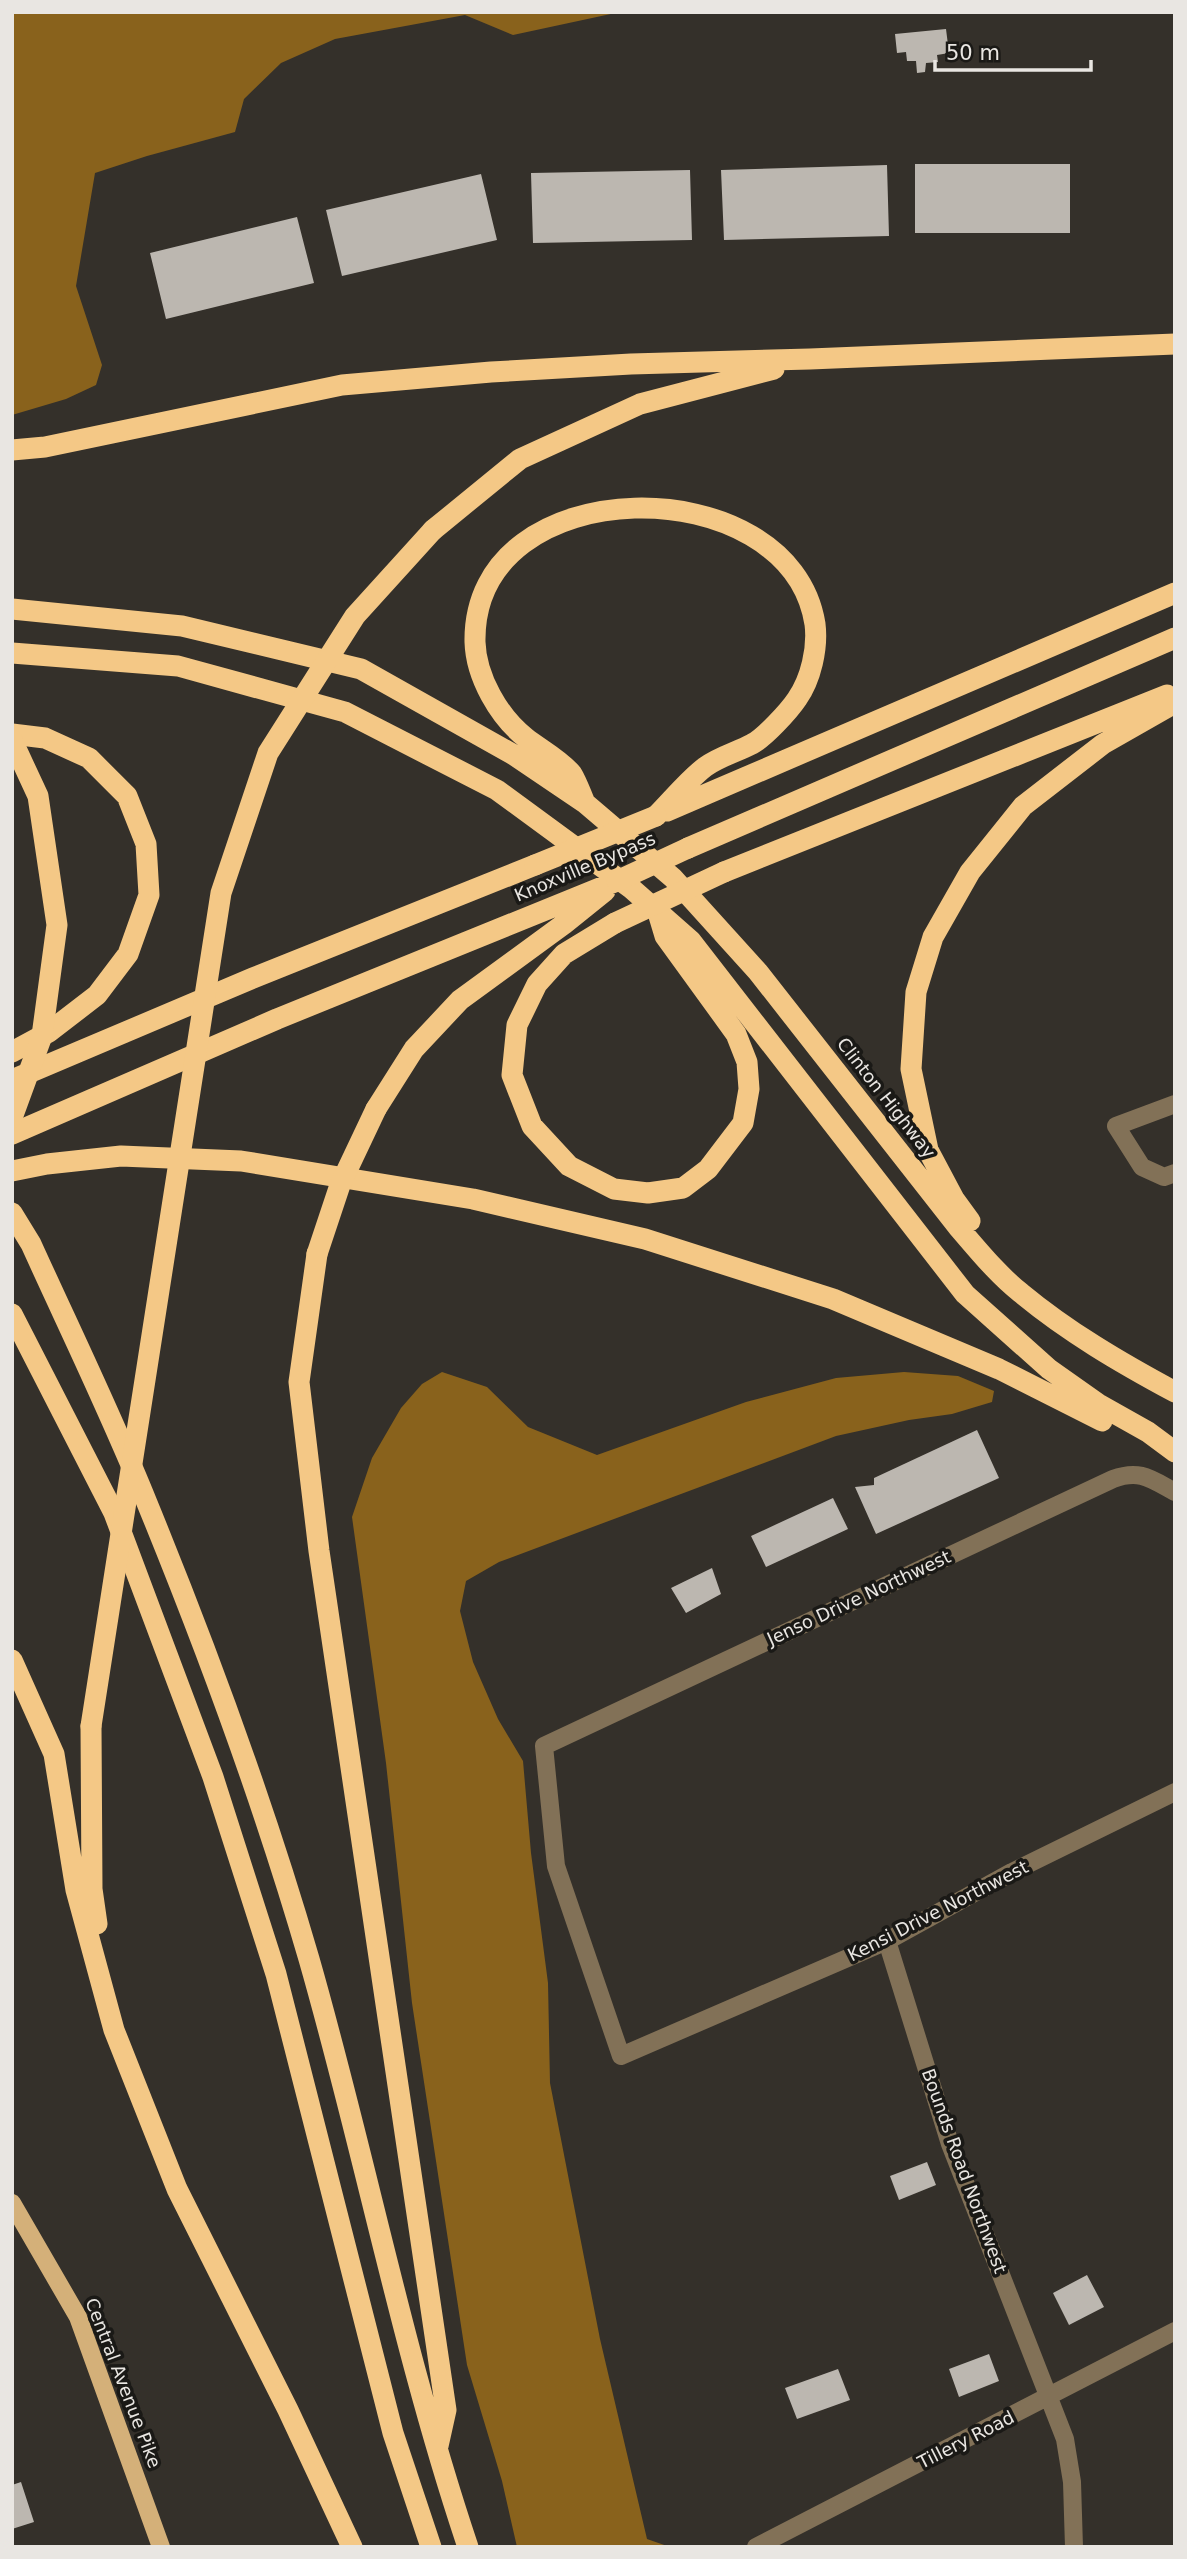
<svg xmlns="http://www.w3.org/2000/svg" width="1187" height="2559" viewBox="0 0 1187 2559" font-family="'DejaVu Sans',sans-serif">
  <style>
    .forest { fill: #89621c }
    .building { fill: #bcb7b0 }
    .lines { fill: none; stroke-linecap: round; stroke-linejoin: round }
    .minor { stroke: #827157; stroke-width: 18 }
    .major { stroke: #d4b079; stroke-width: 18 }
    .highway { stroke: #f4c886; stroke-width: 21 }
    .highway-bridge { stroke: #f4c886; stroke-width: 21 }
    .labels { text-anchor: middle; stroke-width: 7; stroke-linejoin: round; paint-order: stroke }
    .street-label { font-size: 18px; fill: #e9e6e2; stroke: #1a1916 }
  </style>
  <rect width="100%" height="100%" fill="#34302a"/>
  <path class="forest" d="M12,12H620L513,35L465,15L335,39L281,63L244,99L235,132L147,156L95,173L76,286L102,365L96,385L66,399L12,415Z
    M442,1372L487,1387L528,1427L597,1455L746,1402L836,1378L904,1372L958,1376L994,1391L992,1402L952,1414L909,1420L836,1436L499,1562L466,1581L460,1611L473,1662L498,1719L523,1761L531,1853L548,1983L550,2083L600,2339L647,2539L670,2547H517L502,2481L467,2365L412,2003L386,1763L352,1517L372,1458L401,1408L422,1384Z"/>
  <path class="building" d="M946,29L949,53L937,55L938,62L926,63L925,72L917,73L916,61H907L906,52L897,53L895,34Z
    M915,164H1070V233H915Z
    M887,165L889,236L724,240L721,170Z
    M690,170L692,240L533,243L531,173Z
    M481,174L497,240L342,276L326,210Z
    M297,217L314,283L166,319L150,253Z
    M977,1430L999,1478L876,1534L855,1487L874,1485V1478Z
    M833,1498L848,1529L766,1567L751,1536Z
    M712,1568L721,1594L686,1613L671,1588Z
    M927,2162L936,2185L899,2200L890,2176Z
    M1087,2275L1104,2307L1069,2325L1053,2293Z
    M989,2354L999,2381L959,2397L949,2369Z
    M838,2369L850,2400L797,2419L785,2388Z
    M21,2482L34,2522L12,2529V2485Z"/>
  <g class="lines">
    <path class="minor" d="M1175,1104L1116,1126L1142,1167L1164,1177L1175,1173
      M1175,1492C1151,1479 1140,1469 1113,1479L544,1746L556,1866L621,2056L887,1941L1012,1872L1175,1792
      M887,1941L950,2144L1065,2439L1072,2482L1074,2547
      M756,2547L1175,2331"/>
    <path class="major" d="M12,2203L78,2317L161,2547"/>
    <path class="highway" d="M12,450L45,447L342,385L491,372L631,364L810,359L1175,344
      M433,530L520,459L640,404L774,369
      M12,609L182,626L361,669L514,755L585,803L673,878L758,972L958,1227C978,1250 997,1274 1021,1293C1068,1332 1121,1363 1175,1392
      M12,653L178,666L345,712L497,790L632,889L691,941L965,1294L1049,1369L1100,1405L1148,1432L1175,1452
      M12,734L45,738L89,758L127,796L146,844L149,895L128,954L97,995L49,1032L12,1052
      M585,803C581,794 577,782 572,774C561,760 540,749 526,738C499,717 476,677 475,642C472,467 790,466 815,624C818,648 811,679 797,699C789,711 764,738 752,744C737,752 718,757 705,767C687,781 672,800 656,816
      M667,811L1175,593
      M688,848L1175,638
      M724,872L1167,695
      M615,923L564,954L537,984L517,1025L512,1075L532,1126L569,1166L614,1189L648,1193L683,1188L708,1169L743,1123L749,1089L747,1062L736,1034L665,936L659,916
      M12,1080L253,978L535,865
      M376,1109L414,1049L460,1000L564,924L605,891
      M12,1134L277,1019L617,881
      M12,1171L47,1164L121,1156L241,1161L473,1199L645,1239L833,1299L999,1369L1102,1421
      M12,1213L31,1244C70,1330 112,1416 147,1503C208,1652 264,1804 309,1959C365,2154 403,2354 468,2547
      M970,1221L954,1199L928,1150L911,1069L916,992L933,937L970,872L1023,806L1103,744L1175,703
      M317,1254L299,1382L319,1551L446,2410L438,2446
      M12,1314L114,1513L213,1777L276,1974L393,2433L431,2547
      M12,1660L54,1754L76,1890L114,2030L177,2189L288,2410L352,2547
      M91,1726L92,1889L97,1924"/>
    <path class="highway-bridge" d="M12,740L38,796L57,925L42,1036L12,1118
      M535,865L656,816
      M617,881L688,848
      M615,923L724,872
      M317,1254L340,1185L376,1109
      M91,1726L221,893L268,753L355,616L433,530"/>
  </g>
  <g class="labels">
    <g class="street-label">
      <text transform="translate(585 867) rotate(-23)" y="6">Knoxville Bypass</text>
      <text transform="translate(886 1098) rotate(52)" y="6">Clinton Highway</text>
      <text transform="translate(859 1598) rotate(-25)" y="6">Jenso Drive Northwest</text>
      <text transform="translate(938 1911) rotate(-27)" y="6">Kensi Drive Northwest</text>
      <text transform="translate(964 2171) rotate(70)" y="6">Bounds Road Northwest</text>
      <text transform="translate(123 2383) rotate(69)" y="6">Central Avenue Pike</text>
      <text transform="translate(966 2440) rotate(-27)" y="6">Tillery Road</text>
    </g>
  </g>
  <rect width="1187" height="2559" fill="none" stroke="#e9e6e2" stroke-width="28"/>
  <path d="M935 60v10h156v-10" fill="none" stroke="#e9e6e2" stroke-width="3.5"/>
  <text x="946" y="60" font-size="21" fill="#e9e6e2" stroke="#1a1916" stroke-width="5" paint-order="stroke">50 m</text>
</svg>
